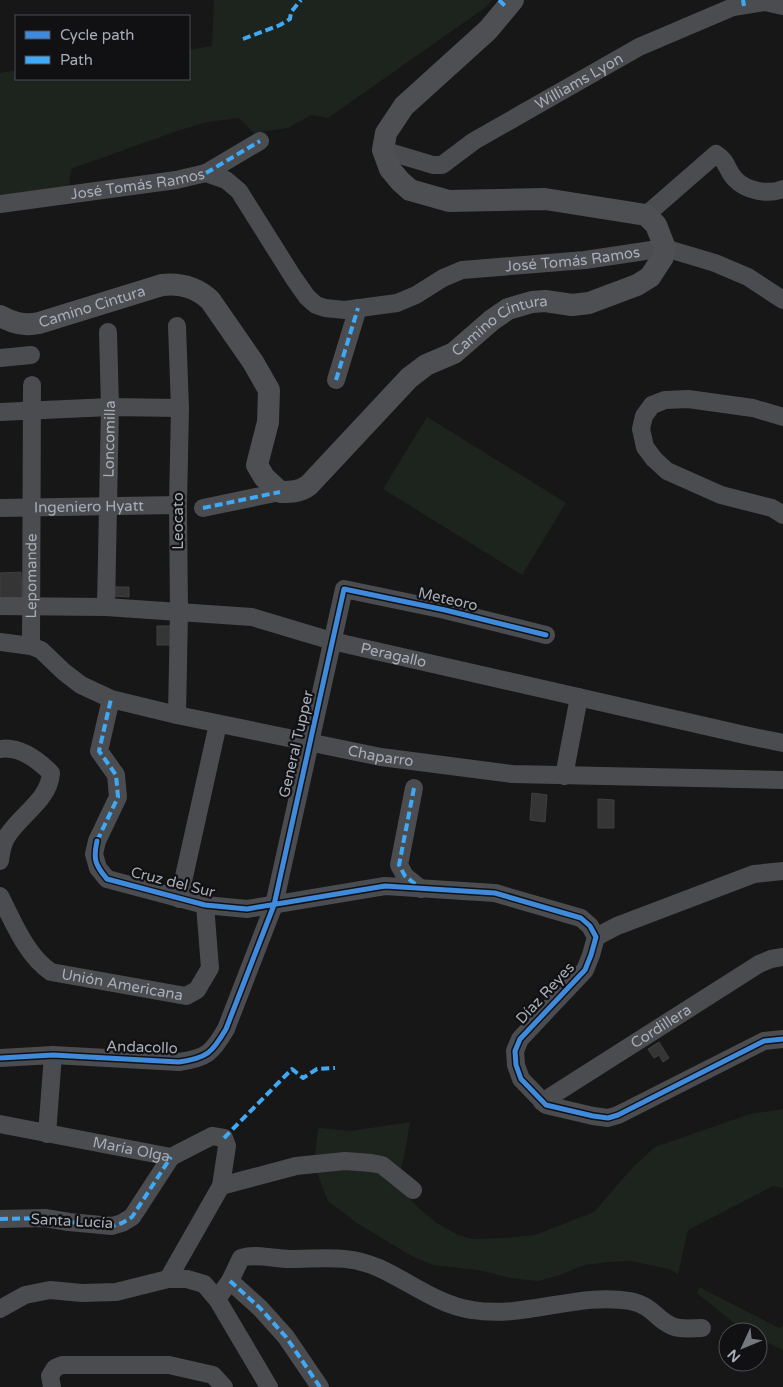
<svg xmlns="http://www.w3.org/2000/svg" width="783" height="1387" viewBox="0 0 783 1387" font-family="'Varela Round',sans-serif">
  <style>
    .green { fill: #1d241e }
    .building { fill: #353536; stroke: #3f4043 }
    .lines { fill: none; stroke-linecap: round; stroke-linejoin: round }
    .minor { stroke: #4b4c50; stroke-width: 18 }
    .major { stroke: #4d4f52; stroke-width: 22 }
    .quiet { stroke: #3fa9f5; stroke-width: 4; stroke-dasharray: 8 4; stroke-linecap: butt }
    .cycleway-casing { stroke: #111113; stroke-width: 8 }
    .cycleway { stroke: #408adc; stroke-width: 5 }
    .labels { text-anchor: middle; stroke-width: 4.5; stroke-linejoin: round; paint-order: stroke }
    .street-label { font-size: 15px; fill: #a8adb8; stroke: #111113 }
  </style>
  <rect width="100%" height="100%" fill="#171717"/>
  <path class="green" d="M214,0H492L486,7L328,118L311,115L288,128L254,133L239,118L207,122L177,131L71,169L69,187L0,196V73L16,70V79H189V50L212,46Z
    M427,417L566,503L522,575L383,489Z
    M783,1109V1188L773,1186L688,1230L678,1274L669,1269L630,1261L609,1262L584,1265L557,1276L538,1281L510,1278L479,1270L432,1265L408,1254L357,1223L328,1201L314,1165L318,1128L351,1131L410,1122L404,1157L396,1184L418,1207L435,1222L458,1235L472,1239L506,1238L535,1235L594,1212L634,1166L655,1147L750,1114Z
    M699,1287L779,1328L783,1326V1350L758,1338V1332H746L740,1328L697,1293Z"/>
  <path class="building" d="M21,572L22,601H0V573Z
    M113,587H129V597L113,596Z
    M157,626H171V645H157Z
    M532,793L547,795L545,822L530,820Z
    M598,799L614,800V828H598Z
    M659,1042L669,1058L663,1062L659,1055L654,1058L648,1049Z"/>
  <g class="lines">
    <g class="minor">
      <path id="s1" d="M383,150L433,165H442L474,141L639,47L733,7L765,2L783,6"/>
      <path d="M206,173L260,141"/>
      <path id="s2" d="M0,204L176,180L206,173L226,180L239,191L293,277L307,297L316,305L325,308L345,310L397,303L416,295L443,278L462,270L585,260L665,248L715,263L748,277L783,300"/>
      <path d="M646,215L716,154C728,161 726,170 735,179C746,191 768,195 783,189"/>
      <path d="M0,358L31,355"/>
      <path d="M336,380L358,308"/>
      <path d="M0,412L110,407L180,408"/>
      <path d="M783,417L753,408L688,399L665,400L652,405L644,416L641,429L645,447L654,459L667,471L721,495L772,508L783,515"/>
      <path id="s3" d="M0,508L178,505"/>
      <path d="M203,508L280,492"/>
      <path id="s4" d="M0,606L106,607L252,617L332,641L749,736L783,743"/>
      <path id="s5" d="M106,607L110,407L108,332"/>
      <path id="s6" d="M0,642L31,646L41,650L64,672L81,685L111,699L177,715L381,757L512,774L783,780"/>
      <path id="s7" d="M31,646L32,385"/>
      <path d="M111,699L99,751L116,775L118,797L97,841L94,854L98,868L107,879L205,905L247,909L385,886L495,893L581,918L590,926L596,937L591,955L585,970L520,1039L515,1051L516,1065L521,1079L546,1105L593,1116L608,1118L618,1115L764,1041L783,1039"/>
      <path d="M177,715L179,612L178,505L180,408L177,326"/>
      <path d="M0,749C19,746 38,760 51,773C49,801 19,815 6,838C2,845 1,853 0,861"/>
      <path d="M564,776L579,697"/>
      <path d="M414,788L399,865L405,876L421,889"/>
      <path id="s8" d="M0,896C14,923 26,955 51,972L186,996L197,990L210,968L205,905"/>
      <path d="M179,899L218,724"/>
      <path d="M596,937L617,926L754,874L783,871"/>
      <path d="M0,1058L53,1055L179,1062C207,1058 212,1053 226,1029L274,905L344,589L445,610L546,635"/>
      <path id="s9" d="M542,1102L759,964L771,959L783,957"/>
      <path id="s10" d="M0,1124L171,1157L212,1136L224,1138L227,1146L221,1186L168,1279"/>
      <path d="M47,1134L53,1055"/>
      <path d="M221,1186L296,1166L345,1161L371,1163L382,1165L413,1190"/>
      <path d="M0,1219L45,1218L69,1222L112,1226L122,1223L132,1217L171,1157"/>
      <path d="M230,1281L260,1308L286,1337L320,1387"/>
      <path d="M217,1299L230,1281L241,1258C256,1253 274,1259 290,1259C322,1259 348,1254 379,1268C410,1282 438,1305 472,1310C525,1319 578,1292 630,1301C654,1306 655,1319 672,1326C681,1330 692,1328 702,1328"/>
      <path d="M0,1309L25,1295L50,1290L82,1293L116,1292L168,1279H187L204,1284L217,1299L269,1387"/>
      <path d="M52,1387L50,1376L55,1368L62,1365H169L213,1375L224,1387"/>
    </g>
    <path class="major" id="s11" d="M0,316C13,323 24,326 39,323L162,285C181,283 196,287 210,300L253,362L269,390L268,422L257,465L264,477L280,492C291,492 300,492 309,485L409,378L426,365L454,353L492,320L508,309L532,302L545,301L572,305L589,303L637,285L650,277L663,257L665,248L656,225L646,215L545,199L449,201L410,190L400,181L390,169L383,150L386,133L404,106L488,30L513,0"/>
    <path class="quiet" d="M499,0L507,8
      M743,0L744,6
      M243,39L280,25L290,19L291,12L301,0
      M206,173L260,141
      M336,380L358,308
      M203,508L280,492
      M414,788L399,865L405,876L420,888
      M97,841L118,797L116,775L99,751L111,699
      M224,1138L292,1069L303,1078L317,1069L335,1068
      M0,1219L45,1218L69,1222L112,1226L122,1223L132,1217L171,1157
      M230,1281L260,1308L286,1337L320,1387"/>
    <defs>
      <path id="cycleway" d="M97,841C93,859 95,865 107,879L205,905L247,909L385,886L495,893L581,918L590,926L596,937L591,955L585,970L520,1039L515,1051L516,1065L521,1079L546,1105L593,1116L608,1118L618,1115L764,1041L783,1039
        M0,1058L53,1055L179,1062C207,1058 212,1053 226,1029L274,905L344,589L445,610L546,635"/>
    </defs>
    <use href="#cycleway" class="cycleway-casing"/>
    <use href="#cycleway" class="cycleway"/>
  </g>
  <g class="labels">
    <g class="street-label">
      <text dy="5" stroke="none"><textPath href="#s1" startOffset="222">Williams Lyon</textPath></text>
      <text dy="5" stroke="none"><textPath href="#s2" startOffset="139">José Tomás Ramos</textPath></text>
      <text dy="5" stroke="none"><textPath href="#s2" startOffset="651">José Tomás Ramos</textPath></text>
      <text dy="5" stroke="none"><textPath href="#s11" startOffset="96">Camino Cintura</textPath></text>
      <text dy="5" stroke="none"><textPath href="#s11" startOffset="725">Camino Cintura</textPath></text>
      <text dy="5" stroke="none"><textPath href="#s5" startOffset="168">Loncomilla</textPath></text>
      <text dy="5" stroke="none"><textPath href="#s3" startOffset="89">Ingeniero Hyatt</textPath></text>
      <text transform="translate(178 521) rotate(-90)" y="5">Leocato</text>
      <text dy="5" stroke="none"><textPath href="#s7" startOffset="70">Lepomande</textPath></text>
      <text transform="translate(448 599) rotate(13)" y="5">Meteoro</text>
      <text dy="5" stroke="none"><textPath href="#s4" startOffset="399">Peragallo</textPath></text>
      <text transform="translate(296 744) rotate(-77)" y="5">General Tupper</text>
      <text dy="5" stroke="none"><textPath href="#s6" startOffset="404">Chaparro</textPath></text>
      <text transform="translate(173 882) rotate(14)" y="5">Cruz del Sur</text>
      <text dy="5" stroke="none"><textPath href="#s8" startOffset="165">Unión Americana</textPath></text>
      <text transform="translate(545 993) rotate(-47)" y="5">Díaz Reyes</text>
      <text dy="5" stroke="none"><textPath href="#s9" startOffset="141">Cordillera</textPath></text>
      <text transform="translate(142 1047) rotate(2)" y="5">Andacollo</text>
      <text dy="5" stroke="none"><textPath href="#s10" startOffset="134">María Olga</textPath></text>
      <text transform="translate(72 1221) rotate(3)" y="5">Santa Lucía</text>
    </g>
  </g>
  <rect x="15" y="15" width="175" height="65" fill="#111113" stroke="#4d4f55"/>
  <rect x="25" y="31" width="25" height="8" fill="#408adc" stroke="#4d4f55"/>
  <text x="60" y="40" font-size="15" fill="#a8adb8">Cycle path</text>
  <rect x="25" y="56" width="25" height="8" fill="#3fa9f5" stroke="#4d4f55"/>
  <text x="60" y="65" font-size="15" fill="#a8adb8">Path</text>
  <g transform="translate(743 1347) rotate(226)"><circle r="24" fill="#111113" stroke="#4d4f55"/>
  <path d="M0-4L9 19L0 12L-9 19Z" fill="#757880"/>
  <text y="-8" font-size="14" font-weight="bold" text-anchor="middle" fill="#a8adb8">N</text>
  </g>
</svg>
